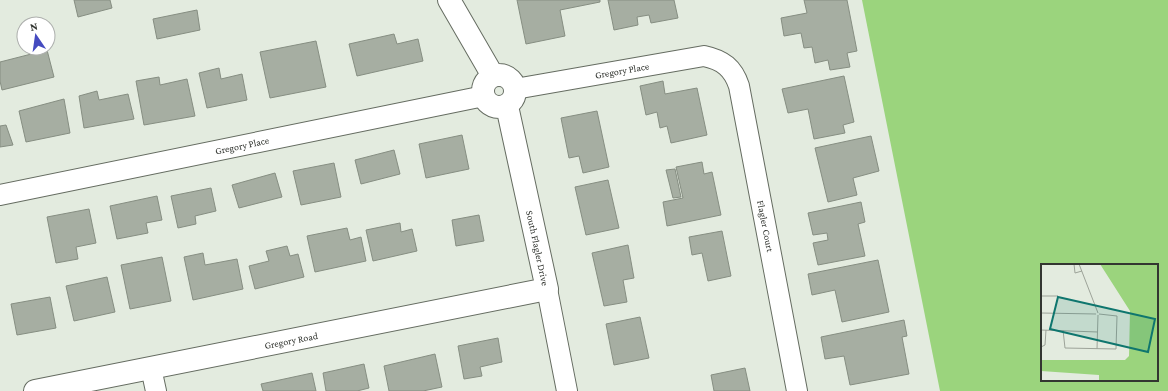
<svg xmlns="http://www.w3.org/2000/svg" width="1168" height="391" viewBox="0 0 1168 391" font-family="'Crimson Pro',serif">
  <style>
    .water { fill: #9bd47d; fill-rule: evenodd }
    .building { fill: #a6aea2; stroke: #868e82 }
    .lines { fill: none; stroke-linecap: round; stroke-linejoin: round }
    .street-casing { stroke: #656c61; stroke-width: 22 }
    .secondary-casing { stroke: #656c61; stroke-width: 24 }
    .street { stroke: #fff; stroke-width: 20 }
    .secondary { stroke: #fff; stroke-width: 22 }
    .labels { text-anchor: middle; stroke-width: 3; stroke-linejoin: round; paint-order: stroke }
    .street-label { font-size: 10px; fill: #333631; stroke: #fff }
    .inset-road { fill: none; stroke: #9da399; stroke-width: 1 }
    .view { fill: #0f766e; fill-opacity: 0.15; stroke: #0f766e; stroke-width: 2 }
    .inset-edge { fill: none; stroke: #333631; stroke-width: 2 }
  </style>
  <rect width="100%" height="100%" fill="#e3ebdf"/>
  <path class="water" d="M862,0H1168V391H940ZM1042,265H1157V380H1042Z"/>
  <path class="building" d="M74,0H110L112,8L78,17Z
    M517,0H600V2L560,10L565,36L526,44Z
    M608,0H674L678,18L651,23L649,15L637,17L638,25L614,30Z
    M804,0H847L857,51L847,53L850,67L830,70L828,60L815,63L812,47L804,48L801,33L784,36L781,18L807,13Z
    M197,10L200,30L157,39L153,19Z
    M394,34L397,44L418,39L423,61L357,76L349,44Z
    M316,41L326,87L270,98L260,52Z
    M47,50L54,77L2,90L0,81V62Z
    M219,68L221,79L242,74L247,100L207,108L199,73Z
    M844,76L854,122L843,125L845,133L814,139L808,109L788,113L782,89Z
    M159,77L160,85L187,79L195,116L144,125L136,81Z
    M663,81L665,94L697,88L707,135L671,143L667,126L660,128L657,112L646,115L640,86Z
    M97,91L99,100L128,94L134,119L84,128L79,96Z
    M64,99L70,133L26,142L19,111Z
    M597,111L609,167L583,173L579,156L569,158L561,118Z
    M6,125L13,145L0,147V126Z
    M462,135L469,169L426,178L419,144Z
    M871,136L879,171L853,178L857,195L828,202L815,148Z
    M394,150L400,174L361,184L355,160Z
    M702,162L704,174L712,172L721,215L667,226L663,202L683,198L676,167Z
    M334,163L341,197L301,205L293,171Z
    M675,169L681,197L673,198L666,170Z
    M275,173L282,197L239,208L232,185Z
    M608,180L619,228L586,235L575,187Z
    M211,188L216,211L195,216L196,224L178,228L171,196Z
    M157,196L162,220L146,223L148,233L117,239L110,206Z
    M861,202L865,222L858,224L865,256L818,265L813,243L828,240L827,233L813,235L808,213Z
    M89,209L96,243L76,247L78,259L56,263L47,217Z
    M479,215L484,241L456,246L452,220Z
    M400,223L401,232L412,229L417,251L373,261L366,230Z
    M347,228L350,240L361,237L366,261L315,272L307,236Z
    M722,231L731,276L708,281L702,253L692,255L689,237Z
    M628,245L634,278L623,280L627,302L604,306L592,253Z
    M287,246L290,256L298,254L304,277L255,289L249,266L269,261L266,251Z
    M203,253L205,265L237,259L243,289L193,300L184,257Z
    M162,257L171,301L130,309L121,265Z
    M878,260L889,312L842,322L835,290L812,295L808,274Z
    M107,277L115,312L74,321L66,286Z
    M50,297L56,328L17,335L11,304Z
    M640,317L649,358L614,365L606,324Z
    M904,320L907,336L902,337L909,374L850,385L844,356L825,359L821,337Z
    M498,338L502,362L480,367L482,376L464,379L458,346Z
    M435,354L442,387L423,391H389L384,366Z
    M364,364L369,388L357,391H326L323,373Z
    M745,368L750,391H714L711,375Z
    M312,373L316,391H263L261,384Z"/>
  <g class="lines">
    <defs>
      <path id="street" d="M515,89L704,56C723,60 733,68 739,86L797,391
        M0,195L484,96
        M547,289L567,391
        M151,368L156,391"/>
      <path id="secondary" d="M449,0L493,76
        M483 91a16 16 0 1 1 32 0a16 16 0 1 1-32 0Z
        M35,391L547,289L507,106"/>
    </defs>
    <use href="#street" class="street-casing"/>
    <use href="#secondary" class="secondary-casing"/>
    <use href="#street" class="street"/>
    <use href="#secondary" class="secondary"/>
  </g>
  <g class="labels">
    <g class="street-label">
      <text transform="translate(622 70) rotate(-10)" y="4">Gregory Place</text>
      <text transform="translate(242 145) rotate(-12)" y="4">Gregory Place</text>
      <text transform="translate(766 226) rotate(79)" y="4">Flagler Court</text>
      <text transform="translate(538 248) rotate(78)" y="4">South Flagler Drive</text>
      <text transform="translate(291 340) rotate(-11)" y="4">Gregory Road</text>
    </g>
  </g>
  <g transform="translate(1041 264)">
    <rect width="117" height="117" fill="#e3ebdf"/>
    <path d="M59,0H117V117H58V111L0,107V96H84L88,92L89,47Z" fill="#9bd47d"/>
    <path class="inset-road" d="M33,0L34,9L41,7M38,0L57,49M0,32H17M0,49L55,50M0,66L57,68M22,66L24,84L75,85L76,52L58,50M0,83L4,81L5,66M56,85L57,51"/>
    <path class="view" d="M17,33L114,55L107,88L9,65Z"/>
    <rect width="117" height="117" class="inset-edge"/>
  </g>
  <g transform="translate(36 36) rotate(347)"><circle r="19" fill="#ffffff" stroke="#adafad"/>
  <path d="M0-3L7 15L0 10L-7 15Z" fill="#454bc0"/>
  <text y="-6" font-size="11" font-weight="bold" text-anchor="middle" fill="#333631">N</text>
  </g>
</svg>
